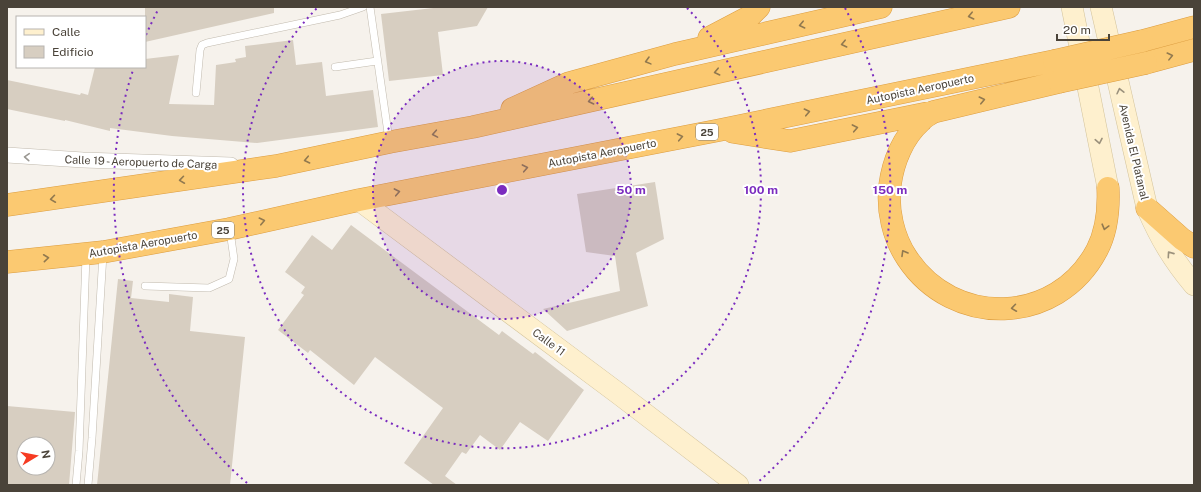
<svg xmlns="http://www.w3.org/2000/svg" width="1201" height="492" viewBox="0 0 1201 492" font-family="'Public Sans',sans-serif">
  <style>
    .building { fill: #d7cec1; fill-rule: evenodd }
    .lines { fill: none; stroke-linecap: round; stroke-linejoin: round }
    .lane-casing { stroke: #c1baae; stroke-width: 8 }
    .street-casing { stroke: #c1baae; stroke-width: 16 }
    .secondary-casing { stroke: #d4c49c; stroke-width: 22 }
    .highway-casing { stroke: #dc9d40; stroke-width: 23 }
    .lane { stroke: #fff; stroke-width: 7 }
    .street { stroke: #fff; stroke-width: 15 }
    .secondary { stroke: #fef0ce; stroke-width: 21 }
    .highway { stroke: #fbc971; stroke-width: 22 }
    .highway-bridge-casing { stroke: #dc9d40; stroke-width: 23; stroke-linecap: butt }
    .highway-bridge { stroke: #fbc971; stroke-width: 22 }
    .oneway { stroke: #91794f }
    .oneway2 { stroke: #9b917c }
    .oneway3 { stroke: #9b9892 }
    .ring { fill: none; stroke: #7b2cbf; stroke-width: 2; stroke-dasharray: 2 4 }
    .labels { text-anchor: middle; stroke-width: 4; stroke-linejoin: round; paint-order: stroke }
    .shield { fill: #fff; stroke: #807b74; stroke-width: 1 }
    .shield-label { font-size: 10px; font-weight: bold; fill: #4a4339 }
    .street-label { font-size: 11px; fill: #4a4339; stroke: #fff }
    .centre { fill: #7b2cbf; stroke: #fff; stroke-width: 2 }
    .ring-label { font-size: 12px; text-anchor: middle; font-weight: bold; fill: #7b2cbf; stroke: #fff; stroke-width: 4; stroke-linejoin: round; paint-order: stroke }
  </style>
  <rect width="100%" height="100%" fill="#f6f2ec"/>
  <path class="building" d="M145,7H274V13L145,42Z
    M442,7H488L477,26L438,32L443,75L389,81L381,14Z
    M293,40L296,65L322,62L326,96L373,90L378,127L257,143L172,136L110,128V131L65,120V121L7,109V80L80,95L81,93L88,95L95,67H145V59L179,55L169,104L214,105L216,65L236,62L235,59L246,57L245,46Z
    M655,182L664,239L636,253L648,306L567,331L543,309L620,291L615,256L586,252L577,194Z
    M351,225L499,335L502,331L533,354L535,352L584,390L548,441L520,422L500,450L480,435L466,454L462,452L445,476L457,485H434L404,463L443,408L375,357L354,385L310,350L308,353L278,330L304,295L301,293L305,287L285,272L312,235L332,250Z
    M118,279L133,281L131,298L169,302V294L193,297L190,331L245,337L230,485H97Z
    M7,406L75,412L69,485H7ZM24,444H48V468H24Z"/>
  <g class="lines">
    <defs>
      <path id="lane" d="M370,7L389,140
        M335,67L377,61
        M196,93L200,50L202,45L207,43L340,15L363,7
        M145,286L209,288L229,279L234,259L230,231
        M76,485L79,451L86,256
        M88,485L92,438L103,254"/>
      <path id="street" d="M7,155L83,160L231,165"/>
      <path id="secondary" d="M1072,7L1108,188
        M1101,7L1147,208C1160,238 1173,260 1194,285
        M359,200L619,394L738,485"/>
      <path id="highway" d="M709,38L749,17L759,7
        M1142,41L1194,27
        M1146,63L1194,50
        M512,109L569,83L675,54L881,7
        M933,112C929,115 924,117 921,121C903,137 893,162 890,185C887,210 893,237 907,258C953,328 1057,326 1097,250C1107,231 1109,210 1108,188
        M733,132L790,141L933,112L1059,82
        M7,205L276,166L390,142L473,127L1009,7
        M1147,208L1182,239L1194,247
        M7,262L103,252L229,229L359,200L720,130L1054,61"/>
    </defs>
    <use href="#lane" class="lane-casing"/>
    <use href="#street" class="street-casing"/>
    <use href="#secondary" class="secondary-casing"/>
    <use href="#highway" class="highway-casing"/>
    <use href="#lane" class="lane"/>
    <use href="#street" class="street"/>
    <use href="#secondary" class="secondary"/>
    <use href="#highway" class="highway"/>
    <defs>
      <path id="highway-bridge" d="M1054,61L1142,41
        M1059,82L1146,63"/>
    </defs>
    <use href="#highway-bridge" class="highway-bridge-casing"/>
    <use href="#highway-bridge" class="highway-bridge"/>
  </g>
  <defs><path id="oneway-chevron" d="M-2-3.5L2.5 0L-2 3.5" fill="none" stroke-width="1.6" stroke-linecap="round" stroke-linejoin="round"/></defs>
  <g class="oneway">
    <use href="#oneway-chevron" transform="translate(971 16) rotate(167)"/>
    <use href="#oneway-chevron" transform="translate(802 25) rotate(167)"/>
    <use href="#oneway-chevron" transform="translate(844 44) rotate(167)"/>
    <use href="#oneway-chevron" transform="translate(1170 56) rotate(-14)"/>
    <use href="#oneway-chevron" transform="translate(648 61) rotate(165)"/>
    <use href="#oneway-chevron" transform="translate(717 72) rotate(167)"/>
    <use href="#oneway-chevron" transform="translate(982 100) rotate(-13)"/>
    <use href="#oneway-chevron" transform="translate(591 101) rotate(167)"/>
    <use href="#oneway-chevron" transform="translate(807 112) rotate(-12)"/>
    <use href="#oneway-chevron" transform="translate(855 128) rotate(-11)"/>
    <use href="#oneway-chevron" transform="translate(435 134) rotate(170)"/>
    <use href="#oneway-chevron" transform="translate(680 137) rotate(-11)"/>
    <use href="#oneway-chevron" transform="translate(307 160) rotate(168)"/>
    <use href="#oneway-chevron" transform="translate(525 168) rotate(-11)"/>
    <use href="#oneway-chevron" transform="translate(182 180) rotate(172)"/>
    <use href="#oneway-chevron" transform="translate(397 192) rotate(-11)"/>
    <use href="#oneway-chevron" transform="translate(53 199) rotate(172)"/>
    <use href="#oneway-chevron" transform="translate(262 221) rotate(-13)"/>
    <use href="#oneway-chevron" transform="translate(1105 227) rotate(105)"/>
    <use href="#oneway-chevron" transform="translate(904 253) rotate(-120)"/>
    <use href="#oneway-chevron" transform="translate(46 258) rotate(-6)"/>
    <use href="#oneway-chevron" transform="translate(1014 308) rotate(172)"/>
  </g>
  <g class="oneway2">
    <use href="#oneway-chevron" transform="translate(1120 91) rotate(-103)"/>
    <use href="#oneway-chevron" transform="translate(1099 141) rotate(79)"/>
    <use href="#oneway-chevron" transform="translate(1170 254) rotate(-125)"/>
  </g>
  <use class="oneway3" href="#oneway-chevron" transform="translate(27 157) rotate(-176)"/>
  <circle cx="502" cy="190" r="129" fill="#7b2cbf" fill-opacity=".12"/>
  <g class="ring">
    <circle cx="502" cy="190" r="129"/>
    <path d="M687 8A259 259 0 1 1 317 8"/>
    <path d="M247 483A388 388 0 0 1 133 70M146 35A388 388 0 0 1 159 8M845 8A388 388 0 0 1 757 483"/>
  </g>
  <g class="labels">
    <g class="shield">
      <rect x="696" y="124" width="22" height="16" rx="3"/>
      <rect x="212" y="222" width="22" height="16" rx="3"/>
    </g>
    <g class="shield-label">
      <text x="707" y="136">25</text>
      <text x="223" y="234">25</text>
    </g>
    <g class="street-label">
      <text transform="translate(920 89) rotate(-12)" y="4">Autopista Aeropuerto</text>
      <text transform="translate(1134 152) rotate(77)" y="4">Avenida El Platanal</text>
      <text transform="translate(602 153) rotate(-11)" y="4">Autopista Aeropuerto</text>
      <text transform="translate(141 162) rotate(2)" y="4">Calle 19 - Aeropuerto de Carga</text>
      <text transform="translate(143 244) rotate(-10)" y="4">Autopista Aeropuerto</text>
      <text transform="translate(549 342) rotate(37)" y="4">Calle 11</text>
    </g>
  </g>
  <circle cx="502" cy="190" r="6" class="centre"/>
  <g class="ring-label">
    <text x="631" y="194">50 m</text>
    <text x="761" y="194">100 m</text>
    <text x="890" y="194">150 m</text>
  </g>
  <rect width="1201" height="492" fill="none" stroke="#4a4339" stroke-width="16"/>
  <rect x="16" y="16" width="130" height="52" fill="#ffffff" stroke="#b7b4b0"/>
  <rect x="24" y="29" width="20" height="6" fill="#fef0ce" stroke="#b7b4b0"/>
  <text x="52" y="36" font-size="12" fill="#4a4339">Calle</text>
  <rect x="24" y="46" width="20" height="12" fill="#d7cec1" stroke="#b7b4b0"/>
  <text x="52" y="56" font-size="12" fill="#4a4339">Edificio</text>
  <g transform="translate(36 456) rotate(80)"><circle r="19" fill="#ffffff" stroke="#b7b4b0"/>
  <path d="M0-3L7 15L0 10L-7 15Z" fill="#f63b22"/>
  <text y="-6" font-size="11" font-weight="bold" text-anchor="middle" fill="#4a4339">N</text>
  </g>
  <path d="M1057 34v6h52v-6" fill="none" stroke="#4a4339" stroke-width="2"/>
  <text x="1063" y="34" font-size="12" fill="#4a4339" stroke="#ffffff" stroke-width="3" paint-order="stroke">20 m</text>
</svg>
